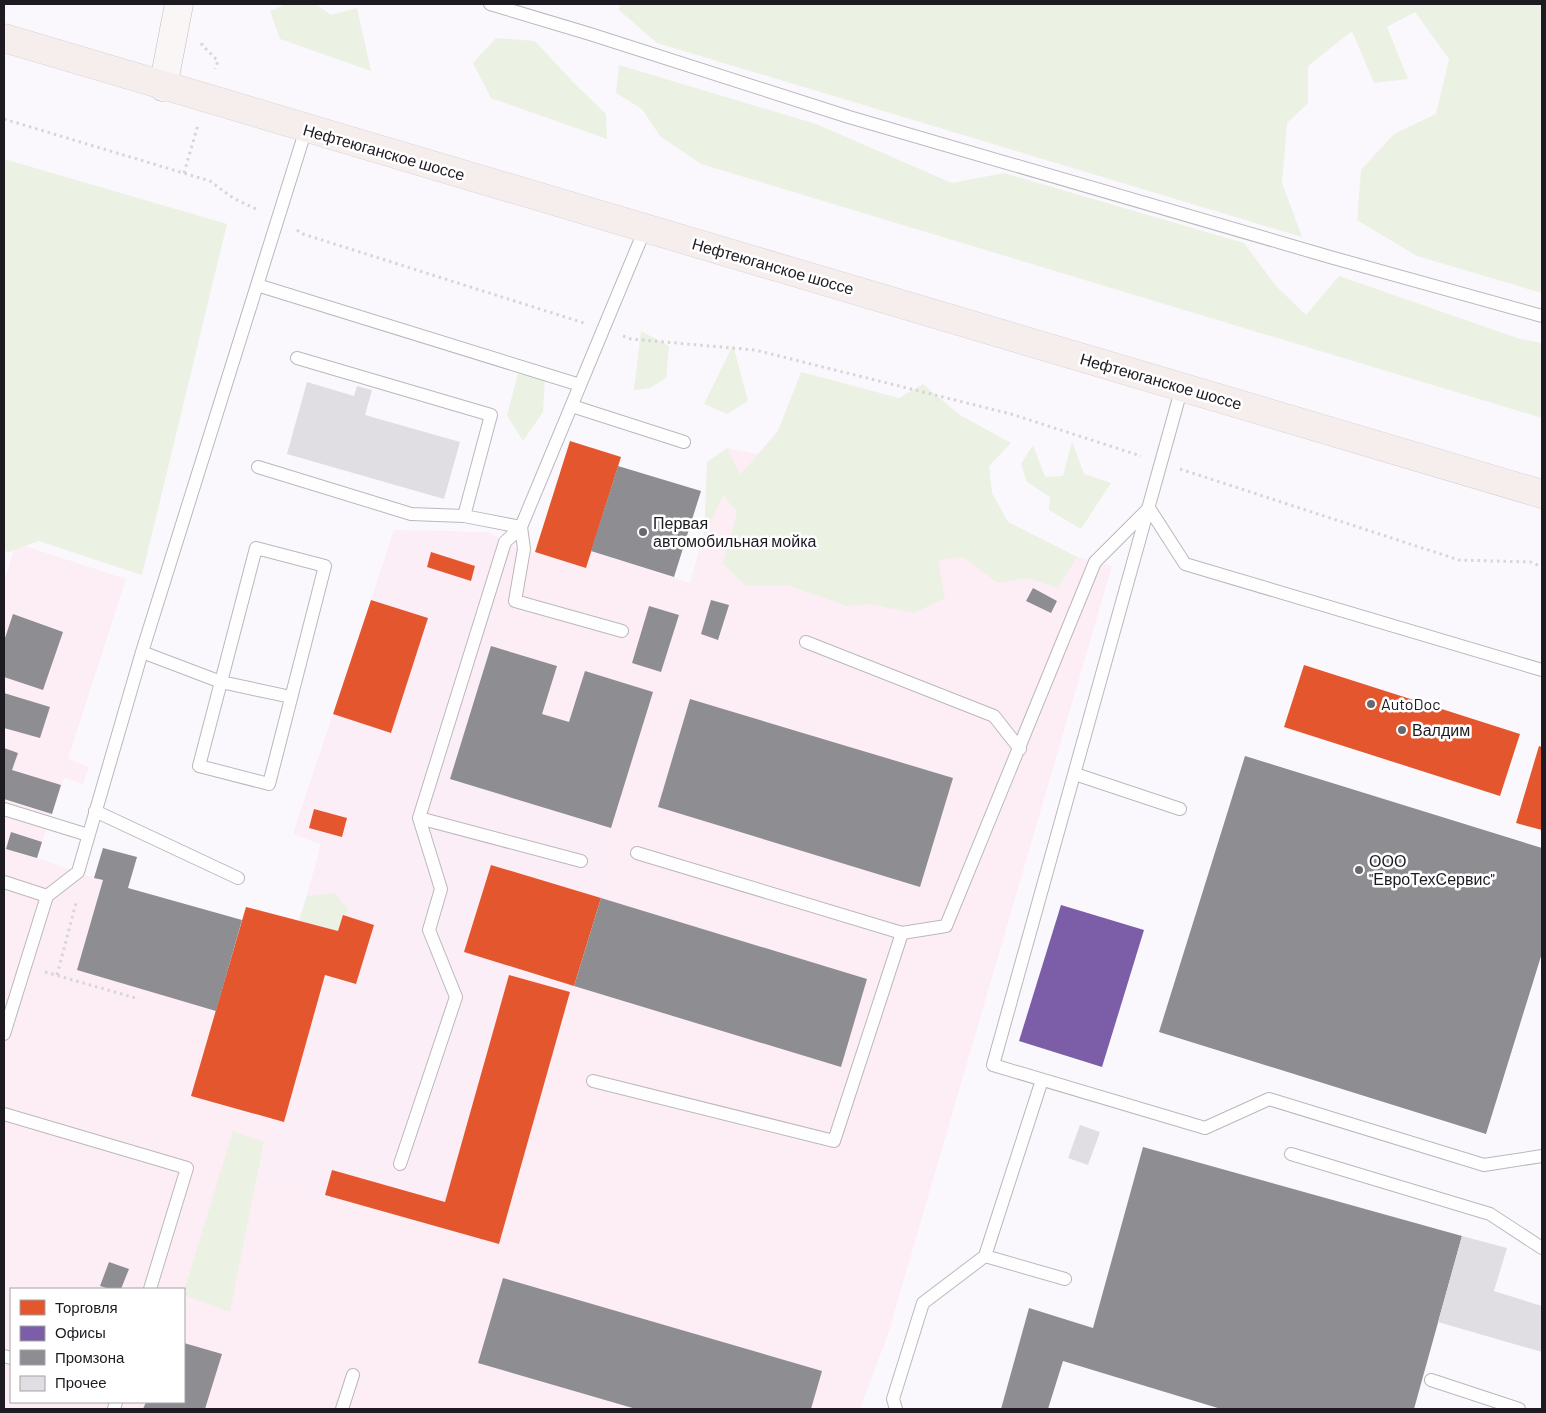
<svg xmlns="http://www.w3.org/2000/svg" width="1546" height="1413" viewBox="0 0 1546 1413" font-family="Barlow,sans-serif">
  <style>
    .commercial { fill: #fceef6 }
    .industrial { fill: #fdeef5; fill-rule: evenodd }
    .green { fill: #ebf1e3 }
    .shops { fill: #e4572e }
    .offices { fill: #7b5ea7 }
    .industry { fill: #8d8d92 }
    .building { fill: #e0dee3 }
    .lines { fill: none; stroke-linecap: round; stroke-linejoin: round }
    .lane-casing { stroke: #bab8bd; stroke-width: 14 }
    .secondary-casing { stroke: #bab8bd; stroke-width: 29 }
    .primary-casing { stroke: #d5d3d6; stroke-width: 29 }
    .path { stroke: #d6d6d7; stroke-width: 3; stroke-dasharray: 2.5 4; stroke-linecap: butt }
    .lane { stroke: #fefeff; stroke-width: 12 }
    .secondary { stroke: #faf6f6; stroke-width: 28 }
    .primary { stroke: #f6eeed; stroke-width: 28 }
    .poi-dot { fill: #6a686e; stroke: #fff; stroke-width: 2 }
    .labels { text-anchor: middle; stroke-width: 5; stroke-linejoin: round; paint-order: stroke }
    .street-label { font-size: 16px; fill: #1d1a21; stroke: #fff }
    .poi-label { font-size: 16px; fill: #1d1a21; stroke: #fff; text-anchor: start }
  </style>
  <rect width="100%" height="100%" fill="#faf8fc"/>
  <path class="commercial" d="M394,530L488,532L515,547L489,634L491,646L450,779L611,828L601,898L574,985L570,992L499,1244L325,1195L256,1185L269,1118L284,1122L338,931L299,921L317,860L320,844L293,834L333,714L391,733L428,618L371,600Z"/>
  <path class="industrial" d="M727,448L948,492L1077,557L1112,566L888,1334L860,1409H4V583L16,543L126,579L68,759L89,767L83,784L64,778L37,858L94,878L103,848L137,857L128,888L242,920L246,907L338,931L284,1122L269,1119L256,1185L325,1195L499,1244L570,992L574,985L601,898L611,828L450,779L491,646L489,634L515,547L586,568L591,551L690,583ZM11,1289H184V1402H11Z"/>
  <path class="green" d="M286,4H316L331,15L357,8L371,71L280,39L270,11Z
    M620,4H1542V293L1417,256L1357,220L1361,170L1394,134L1436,114L1449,59L1415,12L1387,27L1408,79L1374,83L1352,31L1308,66V103L1287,123L1282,183L1302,237L657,43L619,10Z
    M496,38L535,41L573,82L606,114L607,139L491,98L473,63Z
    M619,65L816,124L952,183L1004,173L1244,243L1276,286L1306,315L1339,276L1520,339L1542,343V418L701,164L660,136L642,109L616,93Z
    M4,159L227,224L142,575L39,541L9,552L4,551Z
    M641,331L669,346L666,378L650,388L634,390Z
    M733,345L748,401L727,414L704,404Z
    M801,372L899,398L923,384L960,415L1011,443L989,466L992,493L1008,522L1077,557L1058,588L1027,578L998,583L963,557L938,560L945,598L914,613L868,604L847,606L790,586H746L723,564L737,512L723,495L704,537L707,462L727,448L740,475L778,431Z
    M518,374L545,379L543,412L523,441L507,415Z
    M1072,441L1084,474L1111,483L1081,529L1049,510L1050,497L1027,482L1021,464L1033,445L1045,477L1063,476Z
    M335,893L349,911L343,915L338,931L299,921L307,896Z
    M233,1131L264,1142L230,1312L184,1295V1291Z"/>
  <path class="shops" d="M570,441L621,457L586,568L535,552Z
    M431,552L475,566L471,581L427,567Z
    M371,600L428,618L391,733L333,714Z
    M1304,665L1520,734L1500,796L1284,727Z
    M1539,746L1542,747V830L1516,823Z
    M314,809L347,818L342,837L309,828Z
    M491,865L601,898L574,986L464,952Z
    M246,907L338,931L343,915L374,925L356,984L325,975L284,1122L191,1096Z
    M509,975L570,992L499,1244L325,1195L332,1170L445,1202Z"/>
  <path class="offices" d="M1061,905L1144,930L1102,1067L1019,1041Z"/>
  <path class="industry" d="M618,466L701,491L674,577L591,551Z
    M1033,588L1057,601L1051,613L1026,601Z
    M711,600L729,605L718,640L701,634Z
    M649,606L679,615L661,672L632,663Z
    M13,614L63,632L43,690L4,677V641Z
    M491,646L557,666L542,714L569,722L585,671L653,692L611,828L450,779Z
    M4,693L50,707L40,738L4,728Z
    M690,699L953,778L920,887L658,807Z
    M4,748L18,753L12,770L61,785L52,814L4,799Z
    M1245,756L1542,848V953L1486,1134L1159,1032Z
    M11,832L42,842L37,858L6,849Z
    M103,848L137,857L128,888L242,920L216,1011L77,970L103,880L94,878Z
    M601,898L867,979L841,1067L574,986Z
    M1143,1147L1462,1236L1414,1409H1221L1063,1361L1048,1409H1001L1029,1308L1093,1328Z
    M109,1262L129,1269L121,1289H110L100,1286Z
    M503,1278L822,1371L811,1409H636L478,1363Z
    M184,1343L222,1354L205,1409H143L146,1402H184Z"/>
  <path class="building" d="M307,382L354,396L357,386L372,390L365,415L460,442L444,499L287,454Z
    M1080,1125L1100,1132L1088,1165L1068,1158Z
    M1462,1236L1507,1248L1494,1291L1542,1306V1352L1438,1322Z"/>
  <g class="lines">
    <defs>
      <path id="lane" d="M490,4L590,34L849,117L1330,257L1542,316
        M257,285L580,385
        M297,358L491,415L464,516
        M1182,387L993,1065L1205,1128L1269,1099L1484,1165L1542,1156
        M572,406L684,442
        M258,467L411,514L464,516L521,527
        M521,527L524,549L515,601L622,631
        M256,548L325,566L269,784L199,766Z
        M806,642L994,716L1020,749
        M142,652L221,682L291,697
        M1075,774L1180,809
        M4,809L88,835
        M95,811L238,878
        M419,818L581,861
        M637,853L902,933
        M4,882L47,896
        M4,1034L47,896L78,872L142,652L306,129
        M593,1081L834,1141L902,933L946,926L1095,562L1149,508L1185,564L1542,670
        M4,1114L187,1168L150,1289
        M1291,1154L1490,1214L1542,1248
        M400,1164L456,997L429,930L441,889L419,818L505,542L521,527L645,229
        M985,1256L1065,1279
        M4,1356L11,1358
        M1431,1380L1519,1409
        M114,1409L116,1402
        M342,1409L353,1375
        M896,1409L893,1399L923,1303L985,1256L1042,1080"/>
      <path id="secondary" d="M163,87L179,4"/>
      <path id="primary" d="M4,38L1542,494"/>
    </defs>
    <use href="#lane" class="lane-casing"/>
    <use href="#secondary" class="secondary-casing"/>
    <use href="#primary" class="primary-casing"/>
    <path class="path" d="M202,43V45L218,61L215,69
      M4,119L210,181L233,198L258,210
      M184,173L198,125
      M297,230L303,234L584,323
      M623,336L631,339L755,350L1011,414L1141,456
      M1180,469L1459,560L1531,562L1542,567
      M45,972L139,999
      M57,975L76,903"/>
    <use href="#lane" class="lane"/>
    <use href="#secondary" class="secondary"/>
    <use href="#primary" class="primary"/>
  </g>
  <g class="poi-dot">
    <circle cx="643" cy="532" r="5"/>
    <circle cx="1371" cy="704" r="5"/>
    <circle cx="1402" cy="730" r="5"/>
    <circle cx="1359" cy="870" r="5"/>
  </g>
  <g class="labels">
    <g class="street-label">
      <text transform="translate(384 152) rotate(16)" y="6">Нефтеюганское шоссе</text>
      <text transform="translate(773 266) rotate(16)" y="6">Нефтеюганское шоссе</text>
      <text transform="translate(1161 381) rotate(16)" y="6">Нефтеюганское шоссе</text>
    </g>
    <g class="poi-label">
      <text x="653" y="529">Первая<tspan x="653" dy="18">автомобильная мойка</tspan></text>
      <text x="1381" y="710">AutoDoc</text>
      <text x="1412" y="736">Валдим</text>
      <text x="1369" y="867">ООО<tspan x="1369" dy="18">"ЕвроТехСервис"</tspan></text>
    </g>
  </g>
  <rect width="1546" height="1413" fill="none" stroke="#1d1a21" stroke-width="10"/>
  <rect x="10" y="1288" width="175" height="115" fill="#ffffff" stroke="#a5a3a6"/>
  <rect x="20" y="1300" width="25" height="15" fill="#e4572e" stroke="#a5a3a6"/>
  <text x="55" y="1313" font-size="15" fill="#1d1a21">Торговля</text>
  <rect x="20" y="1326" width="25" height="15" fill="#7b5ea7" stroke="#a5a3a6"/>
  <text x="55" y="1338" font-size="15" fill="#1d1a21">Офисы</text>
  <rect x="20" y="1350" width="25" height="15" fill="#8d8d92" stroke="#a5a3a6"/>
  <text x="55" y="1363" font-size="15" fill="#1d1a21">Промзона</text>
  <rect x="20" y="1376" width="25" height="15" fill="#e0dee3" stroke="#a5a3a6"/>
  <text x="55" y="1388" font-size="15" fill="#1d1a21">Прочее</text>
</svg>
